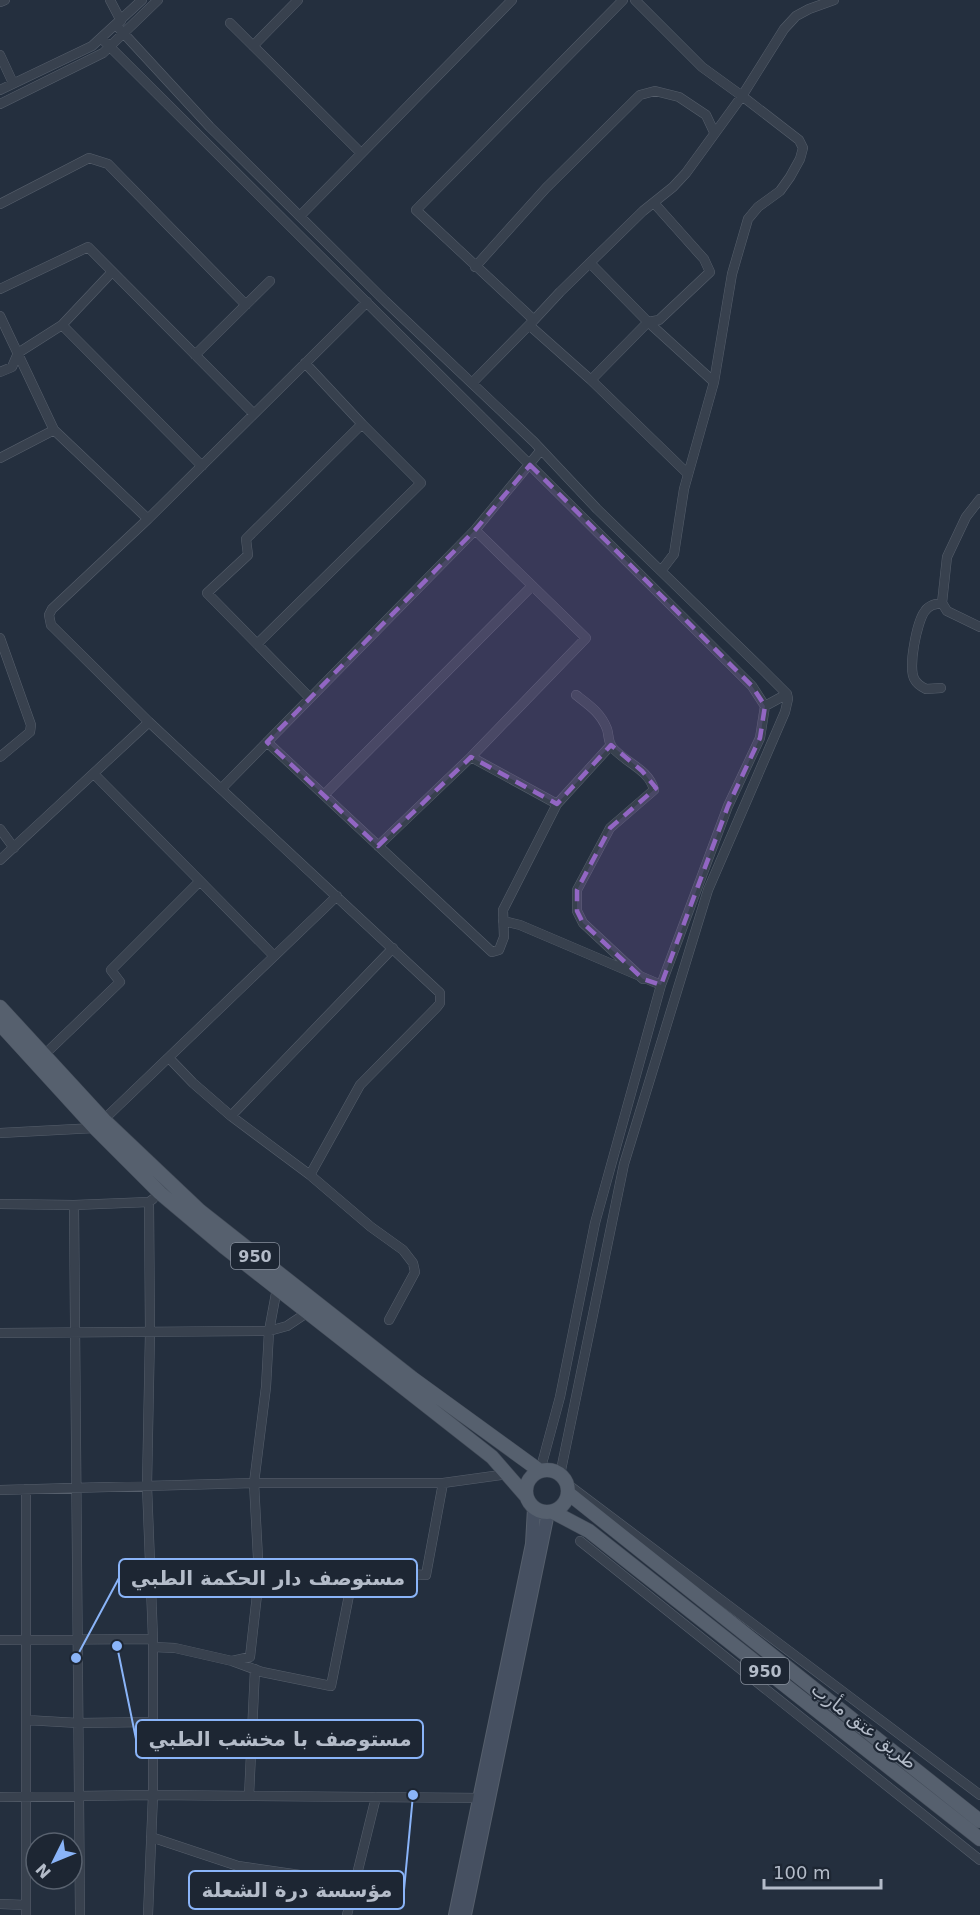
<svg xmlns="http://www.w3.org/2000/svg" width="980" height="1915" viewBox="0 0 980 1915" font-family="'DejaVu Sans','Noto Naskh Arabic',sans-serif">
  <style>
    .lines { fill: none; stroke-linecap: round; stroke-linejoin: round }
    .street-casing { stroke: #565f6c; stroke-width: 10 }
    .secondary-casing { stroke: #565f6c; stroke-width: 14 }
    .primary-casing { stroke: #414a57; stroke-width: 15 }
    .street { stroke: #38414e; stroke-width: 9 }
    .secondary { stroke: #465061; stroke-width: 12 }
    .primary { stroke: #56606e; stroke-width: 14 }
    .marked { fill: #9266c3; fill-opacity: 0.2; stroke: #9266c3; stroke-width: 4.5; stroke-dasharray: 12 8; stroke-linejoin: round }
    .labels { text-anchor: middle; stroke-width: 4.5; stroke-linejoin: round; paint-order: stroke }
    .shield { fill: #1d2633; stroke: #878f9c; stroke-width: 1.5 }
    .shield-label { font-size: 16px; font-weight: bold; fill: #b4bcc9 }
    .street-label { font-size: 18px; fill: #b4bcc9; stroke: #1d2633 }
    .leader { fill: none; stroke: #8ab4f8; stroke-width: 2 }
    .callout-dot { fill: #8ab4f8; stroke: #1d2633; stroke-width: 2 }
    .callout { fill: #1d2633; stroke: #8ab4f8; stroke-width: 2 }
    .callout-label { font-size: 20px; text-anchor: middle; font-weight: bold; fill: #b4bcc9 }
  </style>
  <rect width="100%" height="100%" fill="#242f3e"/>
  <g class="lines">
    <defs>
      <path id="street" d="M110,0L121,21
        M635,0L702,67L742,96L784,29L796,16L809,9L834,0
        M0,2L5,0
        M230,23L361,153
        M116,25L210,127L385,301L534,442L597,509L762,669L787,694L788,699L785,712L708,890L624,1164L560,1475
        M102,39L752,686L765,706L760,738L728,806L661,985L595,1223L560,1397L540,1471
        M253,46L298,0
        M0,55L13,83
        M0,90L92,46L142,0
        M0,104L103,53L158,0
        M0,204L89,158L108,164L246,305
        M300,216L512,0
        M590,263L648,322L714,382
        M475,267L546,188L640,95L655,91L679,97L706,115L714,132
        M0,289L88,247L254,414
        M0,316L54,430L148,519
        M534,320L560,292L643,211L673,187L686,173L742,96L799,140L803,148L800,159L790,177L780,191L758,207L748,219L732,274L714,382L684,489L674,554L661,571
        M62,325L202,466
        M529,325L591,380L688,474
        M195,355L270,281
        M305,363L362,424L246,539L248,555L207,593L310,698
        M0,372L12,367L18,353L62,325L112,272
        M591,380L648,322L659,320L710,272L704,259L654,203
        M473,382L534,320L416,210L623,0
        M0,458L54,430
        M980,499L966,517L947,557L942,603L947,611L980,627
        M0,638L31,725L30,732L0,757
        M257,644L421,483L362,424
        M941,688L926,689C922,687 917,684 915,680C907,670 917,621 925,611C929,605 935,604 942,603
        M576,695C589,705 601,713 607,729C609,735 608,742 612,747C624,762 649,769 654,790L610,828L577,890V911L583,923L643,979
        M765,706L787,694
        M267,742L492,952L499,950L504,937L503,910L557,804L471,757
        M221,789L475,530L541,450
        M324,795L532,586
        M557,804L611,745
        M0,829L14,848
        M378,846L471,757L586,638L475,530
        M0,860L149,722
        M200,881L274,956
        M503,921L520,925L661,985
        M44,1055L120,982L111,970L200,881L94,774
        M169,1058L193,1083L231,1116L393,948
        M231,1116L310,1175L371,1227L403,1250L413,1263L415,1272L389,1320
        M0,1133L95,1128L337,896
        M310,1175L360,1085L437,1007L440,1003V993L149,722L51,625L49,615L52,609L148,519L367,302
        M0,1204L74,1205L149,1202L153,1199
        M74,1205L80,1915
        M0,1333L269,1331L287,1326L308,1312
        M566,1483L980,1795
        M26,1489V1915
        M0,1490L254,1483H443L508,1474
        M580,1541L980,1860
        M0,1640L153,1639
        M153,1647L175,1648L232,1661L250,1657L259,1577L254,1483L266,1387L269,1331L277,1288
        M232,1661L262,1672L331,1686L352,1580L369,1572L426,1575L443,1483
        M26,1720L78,1723L153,1722
        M249,1796L255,1669
        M0,1797L153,1795L484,1798
        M151,1837L238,1866L355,1883
        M0,1904L26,1905
        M148,1915L153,1795V1639L147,1486L150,1332L149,1202
        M347,1915L376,1797"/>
      <path id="secondary" d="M455,1915L532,1544L534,1508
        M465,1915L548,1513"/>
      <path id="primary" d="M0,1007L104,1120L200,1211L412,1378L540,1471
        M0,1024L95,1128L160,1193L223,1246L492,1457L526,1496
        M526 1491a21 21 0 1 1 42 0a21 21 0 1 1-42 0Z
        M568,1493L980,1821
        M553,1512L589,1531L980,1839"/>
    </defs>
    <use href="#street" class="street-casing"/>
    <use href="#secondary" class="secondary-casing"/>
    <use href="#primary" class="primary-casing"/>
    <use href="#street" class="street"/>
    <use href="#secondary" class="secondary"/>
    <use href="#primary" class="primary"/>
  </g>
  <path class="marked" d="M530,465L752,686L765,706L760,738L728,806L661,985L643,979L583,923L577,911V890L610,828L656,788L642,771L611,745L557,804L471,757L378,846L267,742L475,530Z"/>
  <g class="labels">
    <g class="shield">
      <rect x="231" y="1243" width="48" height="26" rx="4.5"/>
      <rect x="741" y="1658" width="48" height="26" rx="4.5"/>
    </g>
    <g class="shield-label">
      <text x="255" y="1262">950</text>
      <text x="765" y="1677">950</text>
    </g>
    <g class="street-label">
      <text transform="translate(864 1726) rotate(38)" y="6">طريق عتق مأرب</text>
    </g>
  </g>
  <path class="leader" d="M76 1658L119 1578M117 1646L136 1739M413 1795L404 1890"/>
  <g class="callout-dot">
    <circle cx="76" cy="1658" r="6"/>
    <circle cx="117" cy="1646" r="6"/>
    <circle cx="413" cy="1795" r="6"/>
  </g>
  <g class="callout">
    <rect x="119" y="1559" width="298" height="38" rx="6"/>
    <rect x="136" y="1720" width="287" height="38" rx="6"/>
    <rect x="189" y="1871" width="215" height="38" rx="6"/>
  </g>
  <g class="callout-label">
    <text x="268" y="1585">مستوصف دار الحكمة الطبي</text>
    <text x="280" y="1746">مستوصف با مخشب الطبي</text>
    <text x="297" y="1897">مؤسسة درة الشعلة</text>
  </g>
  <g transform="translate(54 1861) rotate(227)"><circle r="28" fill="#1d2633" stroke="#59626f" stroke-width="1.5"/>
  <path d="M0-4.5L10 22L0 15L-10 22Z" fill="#8ab4f8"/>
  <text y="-9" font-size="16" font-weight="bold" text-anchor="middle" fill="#b4bcc9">N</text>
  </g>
  <path d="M764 1879v9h117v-9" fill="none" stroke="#b4bcc9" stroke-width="3"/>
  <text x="773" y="1879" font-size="18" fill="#b4bcc9" stroke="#1d2633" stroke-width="4.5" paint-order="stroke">100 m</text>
</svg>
